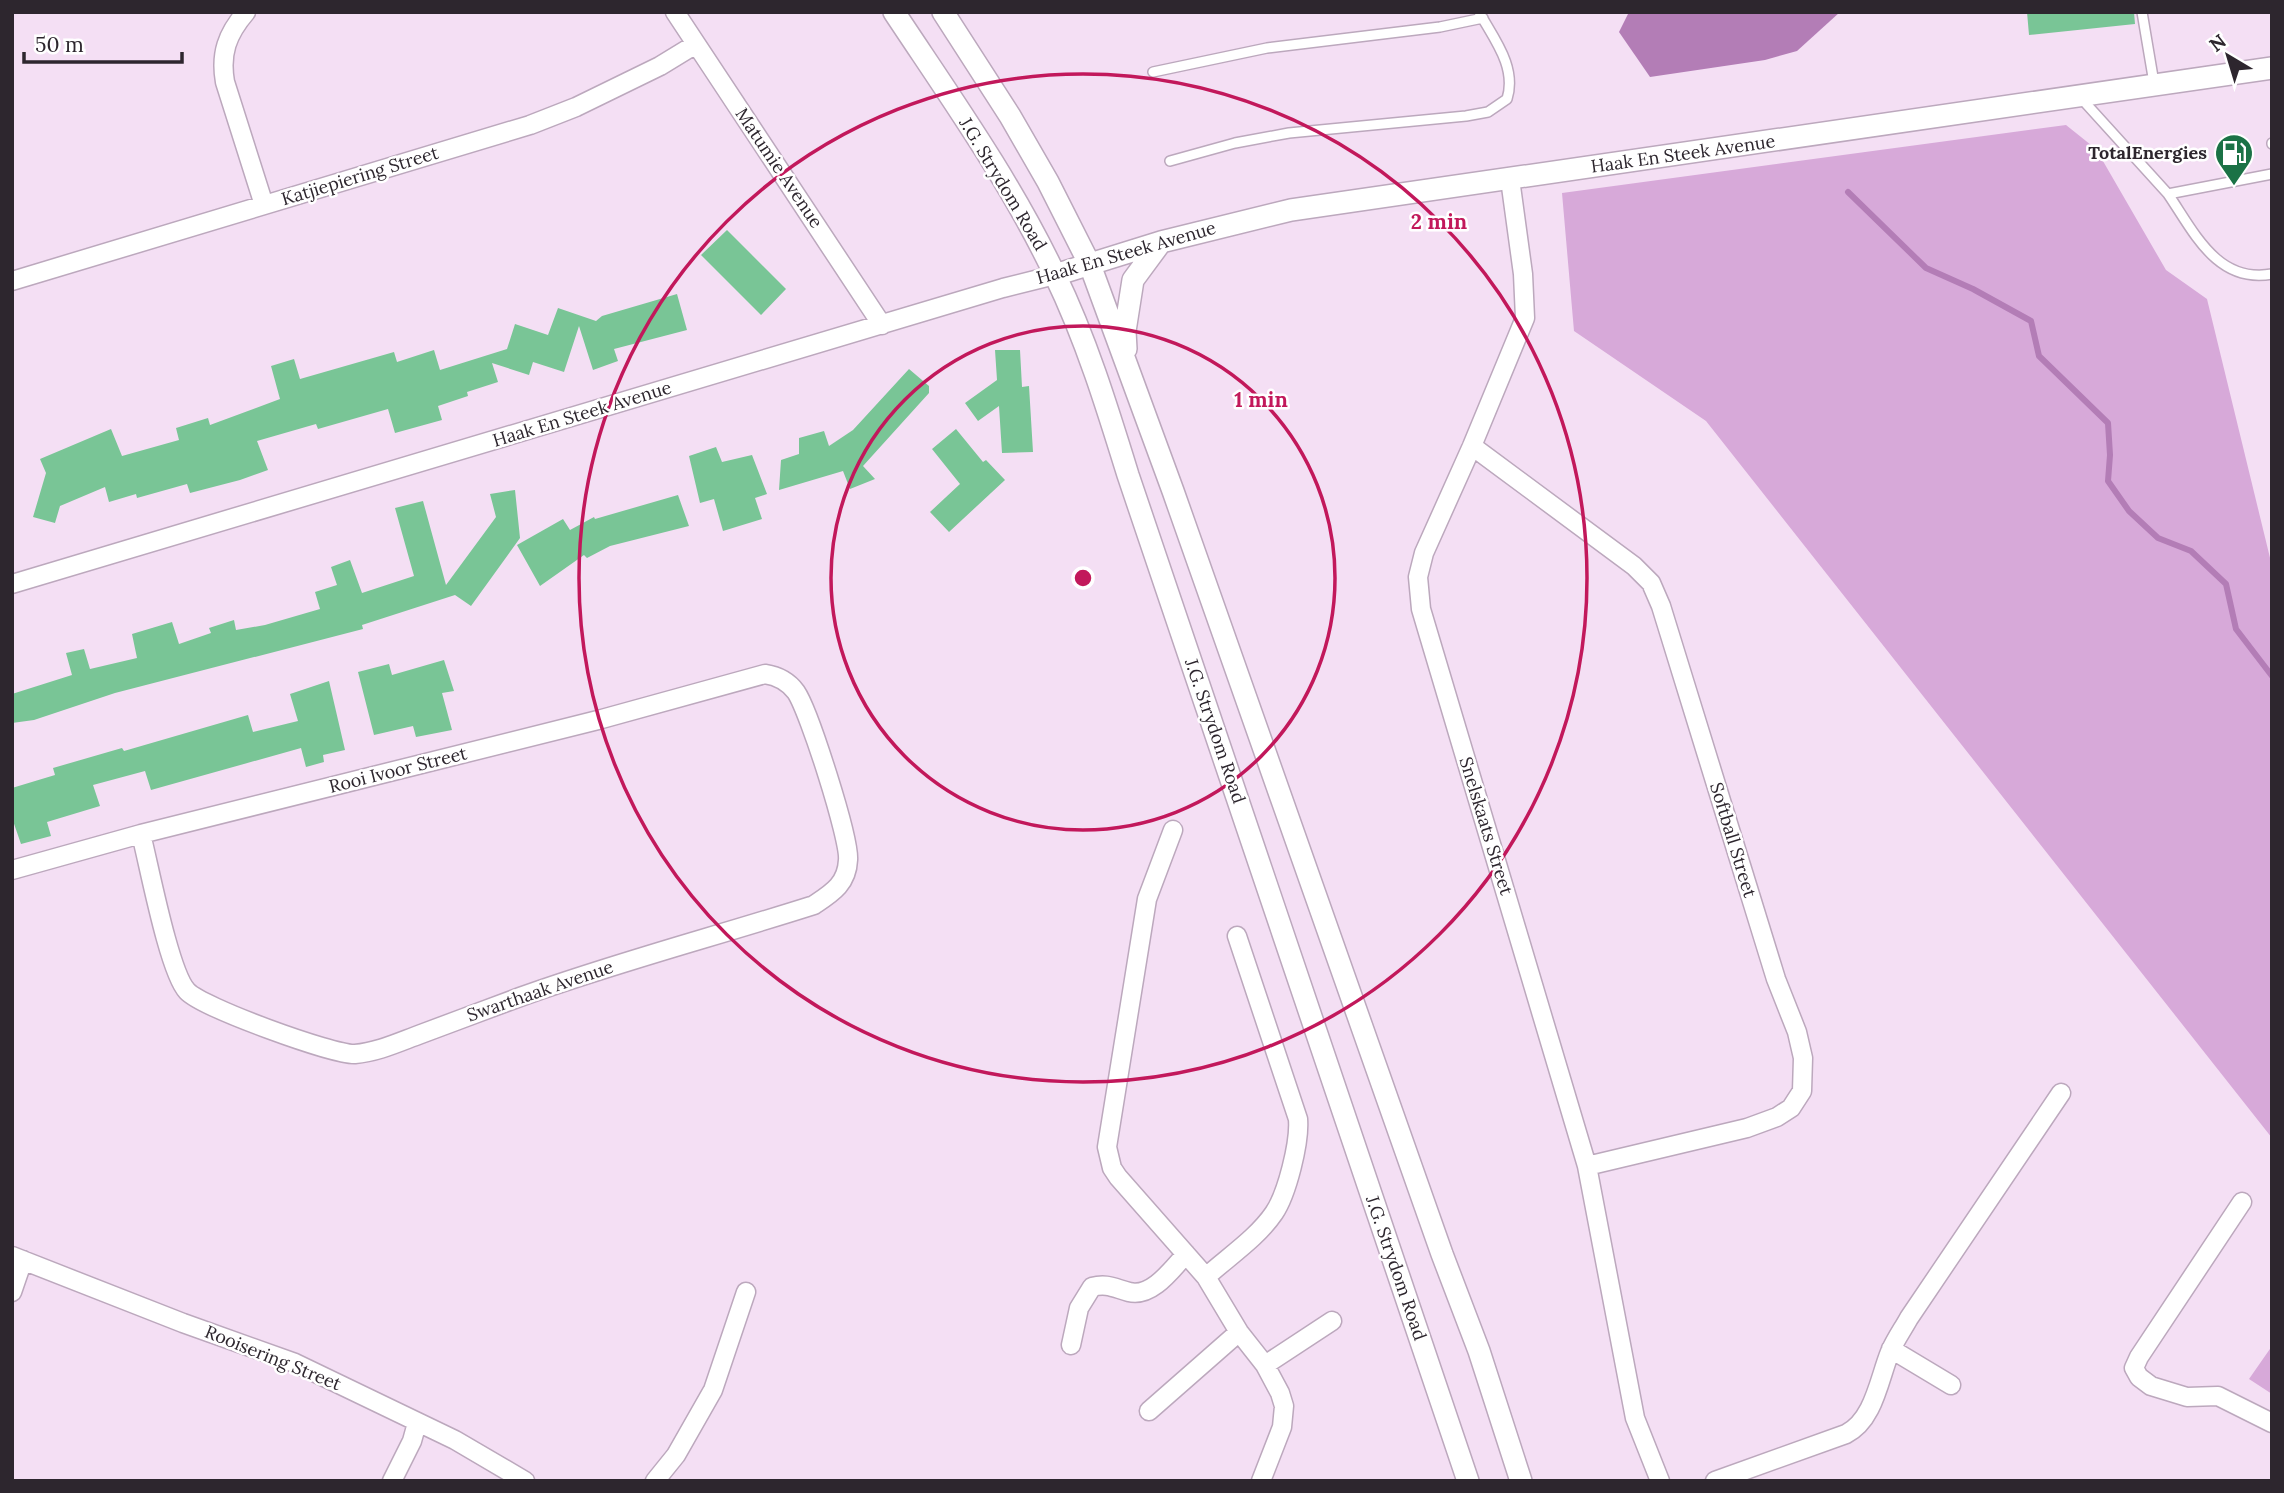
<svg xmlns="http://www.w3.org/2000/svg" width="2284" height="1493" viewBox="0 0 2284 1493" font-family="Lora,serif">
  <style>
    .green { fill: #d7a9d9 }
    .water { fill: #b37db6 }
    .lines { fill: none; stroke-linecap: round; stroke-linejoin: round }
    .stream { stroke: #b37db6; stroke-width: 6 }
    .building { fill: #79c596 }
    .service-casing { stroke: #bca8bd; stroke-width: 12 }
    .minor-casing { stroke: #bca8bd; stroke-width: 21 }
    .tertiary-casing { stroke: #bca8bd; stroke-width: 24 }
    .service { stroke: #fff; stroke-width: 9 }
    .minor { stroke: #fff; stroke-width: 18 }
    .tertiary { stroke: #fff; stroke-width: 21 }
    .ring { fill: none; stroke: #c2185b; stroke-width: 3.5 }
    .labels { text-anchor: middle; stroke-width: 5; stroke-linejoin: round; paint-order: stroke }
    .poi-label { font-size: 18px; font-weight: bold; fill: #2d262e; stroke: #fff; text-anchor: end }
    .street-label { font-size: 18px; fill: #2d262e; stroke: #fff }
    .centre { fill: #c2185b; stroke: #fff; stroke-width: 3.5 }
    .ring-label { font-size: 21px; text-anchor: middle; font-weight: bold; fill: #c2185b; stroke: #fff; stroke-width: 5; stroke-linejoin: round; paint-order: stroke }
  </style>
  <rect width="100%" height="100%" fill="#f4dff4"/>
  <path class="green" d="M2066,125L2096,149L2166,270L2207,299L2272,566V1138L1706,421L1574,331L1562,193Z
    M2272,1346V1394L2249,1379Z"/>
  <path class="water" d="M1629,12H1840L1797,51L1765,60L1650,77L1619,32Z"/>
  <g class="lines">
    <path class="stream" d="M1848,192L1926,268L1973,289L2031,321L2039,356L2108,423L2110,455L2108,481L2129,511L2158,538L2191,551L2226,584L2236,629L2272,676"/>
  </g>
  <path class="building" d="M2027,12H2134L2135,24L2029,35Z
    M727,230L786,289L761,315L701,255Z
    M677,294L687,330L614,349L618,361L593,370L579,326L564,372L533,362L529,375L492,363L498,382L467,392L468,396L438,406L442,420L395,433L388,409L318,429L316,424L257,441L268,470L240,480L190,493L187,484L137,498L136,494L109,502L105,487L60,506L55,523L33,517L46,473L40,459L111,429L122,456L179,440L176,428L208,418L210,425L280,399L271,366L294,359L300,379L394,352L397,362L434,350L440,370L507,349L515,324L548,335L558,308L596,321L602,316Z
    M995,350H1020L1022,387L1029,386L1033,452L1002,453L999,406L978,421L965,403L997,380Z
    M909,369L929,386V393L863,466L875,479L850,489L843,471L779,490L781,460L799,454V438L824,431L829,446L853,430Z
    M956,429L983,462L986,460L1005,480L949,532L930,512L960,484L932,449Z
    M716,447L722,462L752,455L767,494L755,498L762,519L723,531L714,499L700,503L689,456Z
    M515,490L520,538L471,606L455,595L362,625L363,629L115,693L34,720L12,723V694L72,675L66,653L84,649L90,669L137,658L132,634L172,622L179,644L211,633L209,628L234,620L236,630L265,625L320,609L315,592L337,585L331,567L350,560L362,593L414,576L395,508L423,501L446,585L496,517L490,494Z
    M678,495L689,526L610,546L587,558L584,555L540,586L517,545L563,519L570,530L594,517L595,519Z
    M444,660L454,691L442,693L452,730L416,737L413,726L374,735L358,672L389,664L392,675Z
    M329,681L345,750L323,755L324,762L306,767L301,748L151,790L145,771L93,785L100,806L47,822L51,836L21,844L12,818V788L55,775L53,768L122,748L124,751L248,715L253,732L298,721L290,694Z"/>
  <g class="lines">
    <defs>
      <path id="service" d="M2142,12L2154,83
        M1153,72L1267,48L1440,27L1483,18
        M2080,97L2168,194L2272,174
        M2272,143V144
        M1170,161L1235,143L1289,133L1466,116L1488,112L1507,99C1517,67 1494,39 1479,12
        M2168,194C2194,232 2217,284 2272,274"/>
      <path id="minor" d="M246,12C227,34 220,54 225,82L264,205
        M675,12L882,325
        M1510,179L1523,274L1525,318L1472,446L1424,553L1418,577L1421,609L1587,1166L1635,1418L1660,1481
        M12,281L530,125L576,107L660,66L696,44
        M1472,446L1634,566L1651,583L1661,606L1776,979L1797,1032L1803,1058L1802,1091L1791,1108L1777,1117L1747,1128L1587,1166
        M12,584L1003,288L1055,275
        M1173,830L1147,899L1107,1147L1112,1168L1118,1177L1206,1277L1239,1332L1265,1365L1280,1393L1284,1406L1282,1427L1261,1481
        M12,870L141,834L598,720L765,674C778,676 788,681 796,692C809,711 850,839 848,860C847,884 832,893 814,905C717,936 617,962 520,997C487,1009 454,1022 421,1034C399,1042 378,1052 355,1054C333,1055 201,1007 187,991C169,972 149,865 141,834
        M2242,1202L2139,1357L2134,1368L2139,1377L2151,1386L2187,1397L2218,1396L2272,1423
        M12,1256L183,1323L295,1363L455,1440L525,1481
        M1206,1277C1228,1257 1257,1238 1274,1213C1287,1194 1300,1142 1298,1119L1237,936
        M12,1292L23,1260
        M1071,1345L1079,1308L1092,1287C1107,1283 1114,1288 1129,1292C1152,1298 1173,1268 1186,1254
        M1891,1349L1951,1385
        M1265,1365L1332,1321
        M1149,1411L1239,1332
        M392,1481L412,1441L417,1423
        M655,1481L676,1455L713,1390L746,1292
        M1715,1481L1846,1434C1874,1420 1879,1379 1890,1352C1895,1340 1903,1329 1909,1318L2061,1093"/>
      <path id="tertiary" d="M894,12C951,98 1011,182 1055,275C1086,339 1107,407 1128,475L1468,1481
        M943,12L1010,116L1048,182L1090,265L1173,491L1442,1254L1479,1351L1521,1481
        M1055,275L1161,242L1291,210L2272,68
        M1126,349L1125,331L1133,280L1161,242"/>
    </defs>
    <use href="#service" class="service-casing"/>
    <use href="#minor" class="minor-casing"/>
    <use href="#tertiary" class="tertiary-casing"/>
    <use href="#service" class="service"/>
    <use href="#minor" class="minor"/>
    <use href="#tertiary" class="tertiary"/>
  </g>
  <g class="ring">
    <circle cx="1083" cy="578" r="252"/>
    <circle cx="1083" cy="578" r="504"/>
  </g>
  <defs>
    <symbol id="fuel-pin" viewBox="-11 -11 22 30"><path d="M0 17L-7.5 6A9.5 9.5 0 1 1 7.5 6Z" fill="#1b7246" stroke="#fff"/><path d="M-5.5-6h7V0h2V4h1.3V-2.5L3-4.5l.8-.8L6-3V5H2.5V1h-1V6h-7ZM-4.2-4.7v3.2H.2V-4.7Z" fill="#fff"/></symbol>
  </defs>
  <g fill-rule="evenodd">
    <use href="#fuel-pin" x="2212" y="131" width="44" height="60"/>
  </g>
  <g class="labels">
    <g class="poi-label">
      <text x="2207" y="159">TotalEnergies</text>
    </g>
    <g class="street-label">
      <text transform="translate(1683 154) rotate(-8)" y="6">Haak En Steek Avenue</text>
      <text transform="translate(779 168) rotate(56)" y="6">Matumie Avenue</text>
      <text transform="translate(360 176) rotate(-17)" y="6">Katjiepiering Street</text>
      <text transform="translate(1003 184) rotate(59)" y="6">J.G. Strydom Road</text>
      <text transform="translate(1126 253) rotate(-16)" y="6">Haak En Steek Avenue</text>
      <text transform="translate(582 414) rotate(-17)" y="6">Haak En Steek Avenue</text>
      <text transform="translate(1215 731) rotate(71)" y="6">J.G. Strydom Road</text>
      <text transform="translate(398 770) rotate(-14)" y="6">Rooi Ivoor Street</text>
      <text transform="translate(1486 826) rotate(73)" y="6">Snelskaats Street</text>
      <text transform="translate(1733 840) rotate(73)" y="6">Softball Street</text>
      <text transform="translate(540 991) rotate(-19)" y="6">Swarthaak Avenue</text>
      <text transform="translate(1396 1268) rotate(71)" y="6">J.G. Strydom Road</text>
      <text transform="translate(273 1358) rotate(22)" y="6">Rooisering Street</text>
    </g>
  </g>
  <circle cx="1083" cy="578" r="10" class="centre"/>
  <g class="ring-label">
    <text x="1439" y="229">2 min</text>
    <text x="1261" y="407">1 min</text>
  </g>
  <rect width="2284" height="1493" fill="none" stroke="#2d262e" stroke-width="28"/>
  <g transform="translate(2228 56) rotate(322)" stroke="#ffffff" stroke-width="5" paint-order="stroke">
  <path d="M0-5L12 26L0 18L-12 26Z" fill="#2d262e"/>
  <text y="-10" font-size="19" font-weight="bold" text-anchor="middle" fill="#2d262e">N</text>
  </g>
  <path d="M24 52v10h158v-10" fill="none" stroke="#2d262e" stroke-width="3.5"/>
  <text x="35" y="52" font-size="21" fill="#2d262e" stroke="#ffffff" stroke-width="5" paint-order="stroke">50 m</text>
</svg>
